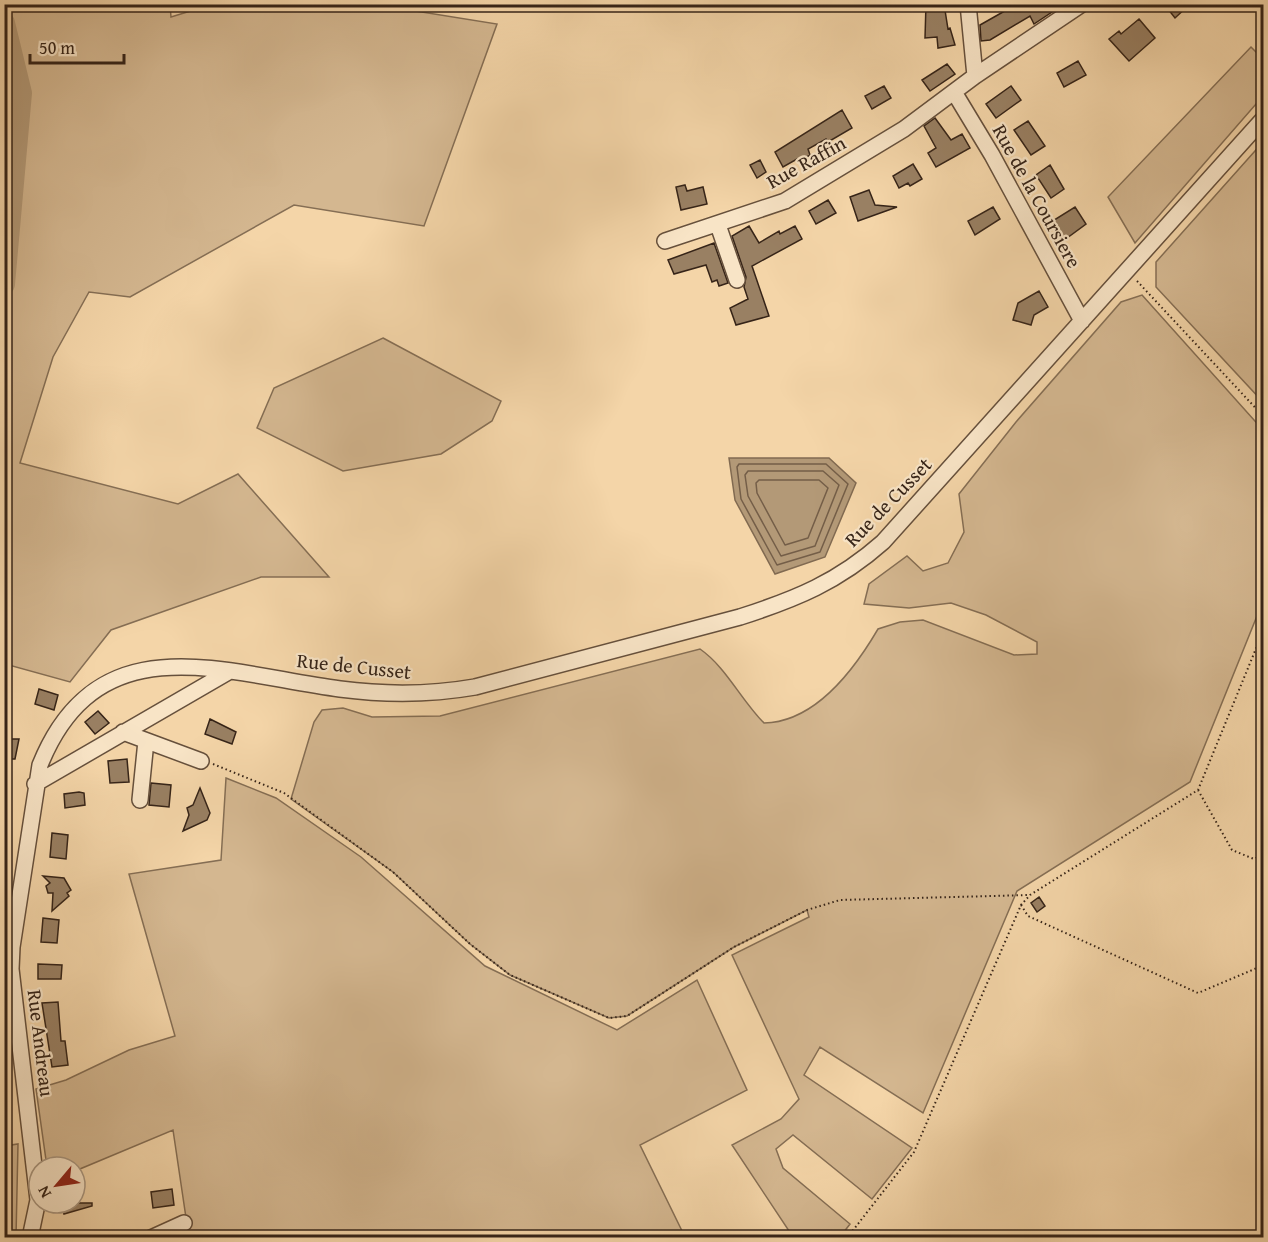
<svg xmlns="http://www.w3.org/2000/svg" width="1268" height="1242" viewBox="0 0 1268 1242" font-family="'Gentium Book Plus',serif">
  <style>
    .green { fill: #d4b790; stroke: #856e54; stroke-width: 1.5 }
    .water { fill: #b39977; stroke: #816a51; stroke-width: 1.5 }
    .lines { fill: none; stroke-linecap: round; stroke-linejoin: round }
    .shore { stroke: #745e48; stroke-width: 1.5 }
    .river { stroke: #b39977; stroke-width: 22 }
    .building { fill: #998063; stroke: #362418; stroke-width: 1.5 }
    .minor-casing { stroke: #66503c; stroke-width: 18 }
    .path { stroke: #362418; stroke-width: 2; stroke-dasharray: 1.5 3; stroke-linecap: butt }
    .minor { stroke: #f8e4c6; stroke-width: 15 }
    .labels { text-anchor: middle; stroke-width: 4.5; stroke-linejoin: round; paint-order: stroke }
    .street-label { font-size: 20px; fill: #362418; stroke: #f8e4c6 }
  </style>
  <rect width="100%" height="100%" fill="#f4d5a8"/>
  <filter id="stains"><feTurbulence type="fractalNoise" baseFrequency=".00333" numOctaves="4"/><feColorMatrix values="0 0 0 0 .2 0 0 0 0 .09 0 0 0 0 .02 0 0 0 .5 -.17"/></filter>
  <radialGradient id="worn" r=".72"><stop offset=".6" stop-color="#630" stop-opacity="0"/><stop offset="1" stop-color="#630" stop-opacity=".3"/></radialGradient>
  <path class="green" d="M378,5L497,24L424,226L294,205L130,297L89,292L53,357L20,463L178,504L238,474L329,577H261L111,630L70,682L5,664V5H170L171,17L210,5Z
    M1251,47L1263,59V96L1135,243L1108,197Z
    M1263,142V402L1156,287V262Z
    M1142,295L1263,430V601L1190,782L1017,891L923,1113L820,1047L804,1075L912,1148L872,1199L793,1135L776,1149L783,1168L850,1224L840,1237H793L732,1145L781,1119L799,1099L732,955L809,917L807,910L734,947L627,1016L609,1018L510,975L470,944L393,872L291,799L314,722L322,710L343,708L372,717L440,716L700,649C726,667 741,700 764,723C816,722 854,670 878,629L900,622L923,620L1014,655L1037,654V642L986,615L951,603L909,608L864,604L869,584L907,556L923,571L948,563L964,532L959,494L1016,422L1121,302Z
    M383,338L501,401L492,421L441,454L343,471L257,428L274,388Z
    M226,778L276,798L361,857L485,966L617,1030L697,980L747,1090L640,1145L685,1237L189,1238L173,1130L75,1171V1167H47L36,1089L66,1080L129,1050L175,1036L129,874L221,860Z
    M18,1144L16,1237H5V1146Z"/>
  <path class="water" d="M729,458H829L856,483L825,557L775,574L735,500Z"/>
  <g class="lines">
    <path class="shore" d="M739,464H826L848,484L820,552L777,565L741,499L737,467Z
      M748,471H823L839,485L815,546L781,556L748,496L745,475Z
      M759,480H819L828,488L808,538L785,545L757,493L756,483Z"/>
    <path class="river" d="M4,23L21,93L4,284"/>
  </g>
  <path class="building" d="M926,4H944L948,29L950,28L955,45L938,48L937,37L925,38Z
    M1017,4L1020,8L1023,4H1064L1034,24L1030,16L990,40L981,41L980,25Z
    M1164,4H1190L1175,18Z
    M1139,19L1155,38L1129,61L1109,39L1119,31L1121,34Z
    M1078,61L1086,75L1064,87L1057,73Z
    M947,64L955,74L930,91L922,80Z
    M884,86L891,98L872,109L865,96Z
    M1011,86L1021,100L996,118L986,104Z
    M842,110L852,128L828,142L826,139L808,149L810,155L799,162L797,159L783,167L775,152Z
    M935,118L951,140L962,134L970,148L936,167L928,153L936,148L924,126Z
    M1028,121L1045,146L1031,155L1014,130Z
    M760,160L766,172L757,178L750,165Z
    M913,164L922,179L910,186L908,183L899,188L893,176Z
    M1050,165L1064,189L1051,198L1036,175Z
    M685,185L687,191L703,187L707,204L681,210L676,187Z
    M869,190L875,205L897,207L858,221L850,197Z
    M828,200L836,213L816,224L809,211Z
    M993,207L1000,219L975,235L968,221Z
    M1075,207L1086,224L1063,241L1051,222Z
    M749,226L759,243L779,231L780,234L795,226L802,239L752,266L769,316L736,325L730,308L748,299L744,287L746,277L732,236Z
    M714,243L728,283L719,286L717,280L712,282L706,265L674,274L668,260Z
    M1039,291L1048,307L1034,315L1031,325L1013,320L1018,303Z
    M39,689L58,695L54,710L35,704Z
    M98,711L109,723L95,734L85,722Z
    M210,719L236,732L232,744L205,734Z
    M4,739H19L15,759H4Z
    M127,759L129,782L110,783L108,761Z
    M151,783L171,785L169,807L149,805Z
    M200,788L210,813L207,820L183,831L189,815L187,808L193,805Z
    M79,792L84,793L85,805L65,808L64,794Z
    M52,833L68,835L66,859L50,857Z
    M43,876L64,878L71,890L67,893L69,896L52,911L53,893H48L46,886L50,883Z
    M1039,897L1045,906L1037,912L1031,903Z
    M43,918L59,920L57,943L41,942Z
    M38,964L62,965L61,979H38Z
    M58,1002L61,1041H65L68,1065L52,1067L42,1003Z
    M172,1189L174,1205L153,1208L151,1192Z
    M61,1203H92V1206L64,1214Z"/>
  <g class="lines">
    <defs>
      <path id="minor" d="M968,4L975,76
        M954,92L992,155L1082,321
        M718,225L737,280
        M665,241L785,201L904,129L975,76L1082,4
        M123,732L201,761
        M35,784L230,671
        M140,800L146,741
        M30,1238L38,1200L11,969L12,947L40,765C98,621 225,674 340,689C386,695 429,695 475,687L740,617C796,599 838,582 883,542L1264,118
        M151,1238L184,1223"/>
    </defs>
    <use href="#minor" class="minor-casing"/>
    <path class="path" d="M1137,281L1264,417
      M213,764L284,793L393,872L470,944L510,975L609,1018L627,1016L734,947L807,910L840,900L1030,895
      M1198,790L1232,850L1254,859L1264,854
      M1021,905L1028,916L1198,993L1264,965
      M847,1238L914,1152L1021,905L1030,895L1198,790L1264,629"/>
    <use href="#minor" class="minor"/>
  </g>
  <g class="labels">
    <g class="street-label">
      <text transform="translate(806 162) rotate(-29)" y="7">Rue Raffin</text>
      <text transform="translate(1037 196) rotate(61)" y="7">Rue de la Coursiere</text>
      <text transform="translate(888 502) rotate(-46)" y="7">Rue de Cusset</text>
      <text transform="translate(354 666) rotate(6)" y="7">Rue de Cusset</text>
      <text transform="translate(41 1043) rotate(83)" y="7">Rue Andreau</text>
    </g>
  </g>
  <rect width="1268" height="1242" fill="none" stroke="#f4d5a8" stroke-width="24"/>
  <rect x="6" y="6" width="1256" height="1230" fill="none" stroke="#362418" stroke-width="3"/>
  <rect x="12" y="12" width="1244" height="1218" fill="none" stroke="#362418" stroke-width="1.5"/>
  <g transform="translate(57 1185) rotate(241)"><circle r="28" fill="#f8e4c6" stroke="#aa9780" stroke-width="1.5"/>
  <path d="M0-4.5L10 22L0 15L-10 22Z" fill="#8f2418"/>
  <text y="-9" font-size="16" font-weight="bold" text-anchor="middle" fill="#362418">N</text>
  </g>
  <path d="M30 54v9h94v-9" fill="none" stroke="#362418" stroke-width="3"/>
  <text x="39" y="54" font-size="18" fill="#362418" stroke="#f8e4c6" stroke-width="4.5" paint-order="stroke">50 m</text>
  <rect width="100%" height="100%" filter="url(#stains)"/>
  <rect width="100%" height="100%" fill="url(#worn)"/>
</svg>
